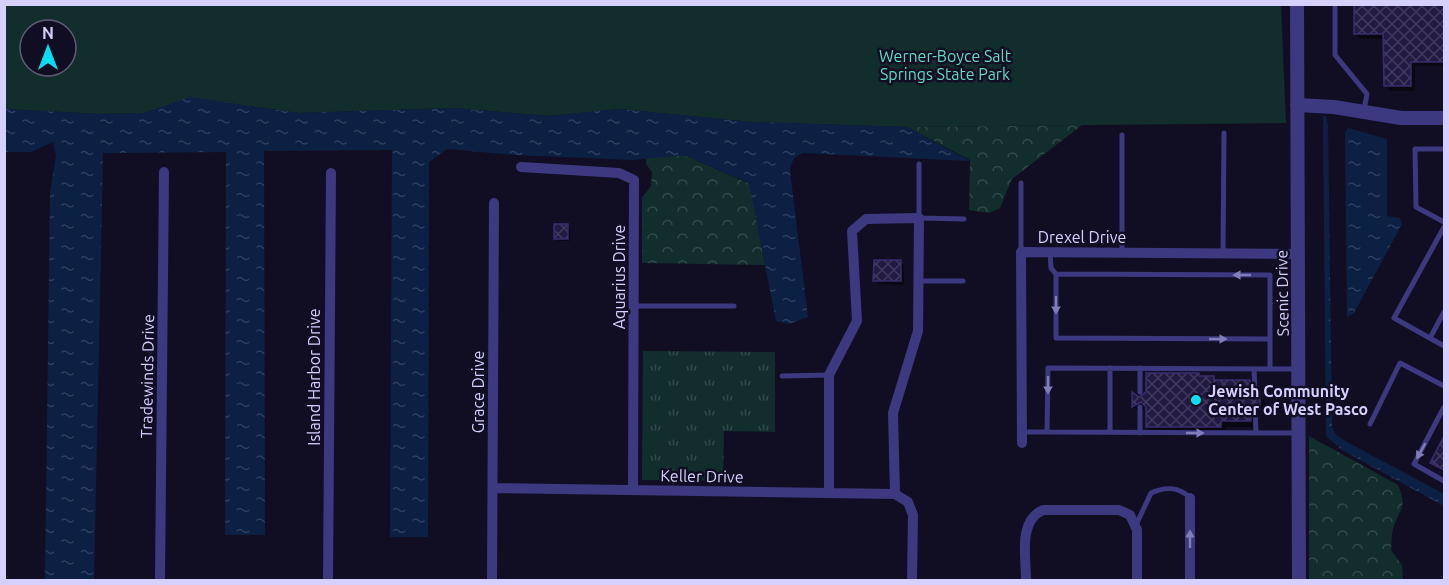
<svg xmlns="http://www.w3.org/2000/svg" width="1449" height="585" viewBox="0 0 1449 585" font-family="Ubuntu,sans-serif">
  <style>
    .grass { fill: url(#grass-tufts) }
    .forest { fill: url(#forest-crowns) }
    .park { fill: #112d2c; fill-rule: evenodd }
    .water { fill: url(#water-ripples) }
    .shadow { fill: #0007 }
    .building { fill: url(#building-cross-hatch); stroke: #3a2c6f; stroke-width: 1.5 }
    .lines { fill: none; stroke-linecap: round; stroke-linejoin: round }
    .service { stroke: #3c3981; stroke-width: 5 }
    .minor { stroke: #3c3981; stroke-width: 10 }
    .tertiary { stroke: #3c3981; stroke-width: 14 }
    .oneway { fill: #817dba }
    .poi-dot { fill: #02e0f8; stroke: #110e23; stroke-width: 2 }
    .labels { text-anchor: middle; stroke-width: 5; stroke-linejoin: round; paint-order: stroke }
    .park-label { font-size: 16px; fill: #5cdebe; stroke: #110e23 }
    .street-label { font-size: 16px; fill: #d5d0ff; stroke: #110e23 }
    .poi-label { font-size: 16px; font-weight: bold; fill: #d5d0ff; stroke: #110e23; text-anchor: start }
  </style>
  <defs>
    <pattern id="grass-tufts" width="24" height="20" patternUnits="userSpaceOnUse" patternTransform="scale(1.5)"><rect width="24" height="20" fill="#112d2c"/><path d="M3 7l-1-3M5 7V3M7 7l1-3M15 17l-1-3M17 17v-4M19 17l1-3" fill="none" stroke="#334a4c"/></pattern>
    <pattern id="forest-crowns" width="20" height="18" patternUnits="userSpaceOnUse" patternTransform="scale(1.5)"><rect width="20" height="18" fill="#112d2c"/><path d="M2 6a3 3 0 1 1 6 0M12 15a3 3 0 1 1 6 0" fill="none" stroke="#334a4c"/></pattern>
    <pattern id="water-ripples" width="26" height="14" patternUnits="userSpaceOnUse" patternTransform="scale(1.5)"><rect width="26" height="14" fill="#0c2044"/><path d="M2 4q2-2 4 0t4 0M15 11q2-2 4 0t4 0" fill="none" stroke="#2e3f60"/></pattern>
    <pattern id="building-cross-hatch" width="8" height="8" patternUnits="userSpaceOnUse" patternTransform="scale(1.5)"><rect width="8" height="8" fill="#221a43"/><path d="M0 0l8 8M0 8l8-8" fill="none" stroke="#413a5f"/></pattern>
  </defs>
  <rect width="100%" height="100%" fill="#110e23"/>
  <path class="grass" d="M643,351L775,352V432L724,431L723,481L642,480Z"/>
  <path class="forest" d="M1082,125L1012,179L1000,208L989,213L969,210L970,160L907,127Z
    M684,155L750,184L765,265L642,263V198L651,186L652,172L646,164V158Z
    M1309,436L1398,485C1407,507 1401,506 1394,526C1391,533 1392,542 1391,550L1402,565L1403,580H1309Z"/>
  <path class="park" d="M4,5H1281L1286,123L907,127L752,122L619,109L549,116L453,108L299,113L192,98L145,113L100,114L5,109ZM30,30H66V66H30Z"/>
  <path class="water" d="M190,97L299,113L453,108L549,116L619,109L752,122L907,127L970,161L803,153C793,157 791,162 790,171L808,317L789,324L776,321L749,183L684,155L633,160L515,155L447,149L429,162L428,537H390L392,150L264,151L265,535H225L226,152L103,153L94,580H45L50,192L56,156L53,142L31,152H5V109L100,114L144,113Z
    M1323,116H1326L1328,126L1332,427L1336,435L1347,442L1444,494V506L1342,450L1326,436Z
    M1348,128L1387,139V216L1400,218L1402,224L1354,313L1347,317L1345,133Z"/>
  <path class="shadow" d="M1355,4H1444V66H1415V91H1390L1385,85V39H1360L1355,33Z
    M567,225L570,228V241H558L556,239Z
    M900,261L904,266V285L879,284L875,280Z
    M1199,375L1202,378H1213L1217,381H1249L1255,387L1256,400L1260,396L1265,401V411L1262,408L1256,412V427H1226V433H1153L1147,427V406L1139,412L1133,406V395L1141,399Z
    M1444,440V472L1432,463Z"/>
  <path class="building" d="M1354,4H1444V62H1411V86H1384L1383,34H1354Z
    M554,224H568V239H554Z
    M874,260H901V281H873Z
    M1146,373H1199V376H1214V380H1250L1251,396L1256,398L1260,393V408L1257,403L1251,405V421H1221V427H1146V407L1141,402L1132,407V392L1139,397L1146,392Z
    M1444,436V470L1430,463Z"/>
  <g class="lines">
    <path class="service" d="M1335,4V55L1367,94L1364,110
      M1444,149H1415L1416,207L1444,222
      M919,164V218L964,219
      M1021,183V252
      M1444,227L1394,318L1444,346
      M1050,252L1051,268L1056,274
      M1122,252V135
      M1223,253L1224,133
      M918,281H963
      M634,306H734
      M1430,338L1444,312
      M1269,339L1056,338V274L1270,275V369
      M1110,368V432
      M1140,368V392
      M1254,369L1255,393
      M782,376L828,375
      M1140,407V433
      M1444,407L1414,464L1444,481
      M1255,408L1256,433
      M1370,424L1400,363L1444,386
      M1022,432H1047
      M1297,433L1047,432L1048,368L1298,369
      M1136,525L1151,493C1164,487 1179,486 1190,498"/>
    <path class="minor" d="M521,167L619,173L634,180L633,490
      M1022,443L1021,252L1297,254
      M493,488L895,494L908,502L913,515L912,580
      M829,493V375L857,321L852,231L866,219L919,218L918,331L893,413L895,494
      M1190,498V580
      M160,580L164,172
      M328,580L331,173
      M492,580L494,203
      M1026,580C1026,556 1018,521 1043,510H1119L1130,515L1137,530V580"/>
    <path class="tertiary" d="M1297,4L1299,580
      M1297,105L1334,107L1401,118H1444"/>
  </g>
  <defs><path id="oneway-solid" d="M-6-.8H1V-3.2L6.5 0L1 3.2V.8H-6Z" transform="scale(1.5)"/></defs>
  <g class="oneway">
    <use href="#oneway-solid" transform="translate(1242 275) rotate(-180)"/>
    <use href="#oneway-solid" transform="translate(1056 305) rotate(90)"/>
    <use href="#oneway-solid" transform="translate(1218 339)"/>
    <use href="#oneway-solid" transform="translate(1048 385) rotate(90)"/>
    <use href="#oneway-solid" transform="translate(1195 433)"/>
    <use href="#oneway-solid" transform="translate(1421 451) rotate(119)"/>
    <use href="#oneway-solid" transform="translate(1190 539) rotate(-90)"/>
  </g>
  <circle class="poi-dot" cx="1196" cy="400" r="6"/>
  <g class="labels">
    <g class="park-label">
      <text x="945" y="62">Werner-Boyce Salt<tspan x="945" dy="18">Springs State Park</tspan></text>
    </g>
    <g class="street-label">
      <text x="1082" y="243">Drexel Drive</text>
      <text transform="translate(619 277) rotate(-90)" y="6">Aquarius Drive</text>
      <text transform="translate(1282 293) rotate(-91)" y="6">Scenic Drive</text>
      <text transform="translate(147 376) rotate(-89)" y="6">Tradewinds Drive</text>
      <text transform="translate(314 377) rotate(-90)" y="6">Island Harbor Drive</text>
      <text transform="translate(478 392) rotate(-90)" y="6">Grace Drive</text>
      <text transform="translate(702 476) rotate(1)" y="6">Keller Drive</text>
    </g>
    <g class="poi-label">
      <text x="1208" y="397">Jewish Community<tspan x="1208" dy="18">Center of West Pasco</tspan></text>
    </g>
  </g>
  <rect width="1449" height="585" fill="none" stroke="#d5d0ff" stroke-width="12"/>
  <g transform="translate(48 48)"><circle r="28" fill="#110e23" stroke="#5f5c7b" stroke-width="1.5"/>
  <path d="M0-4.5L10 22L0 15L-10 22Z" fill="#02e0f8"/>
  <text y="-9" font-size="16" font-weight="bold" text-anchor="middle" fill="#d5d0ff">N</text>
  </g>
</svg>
